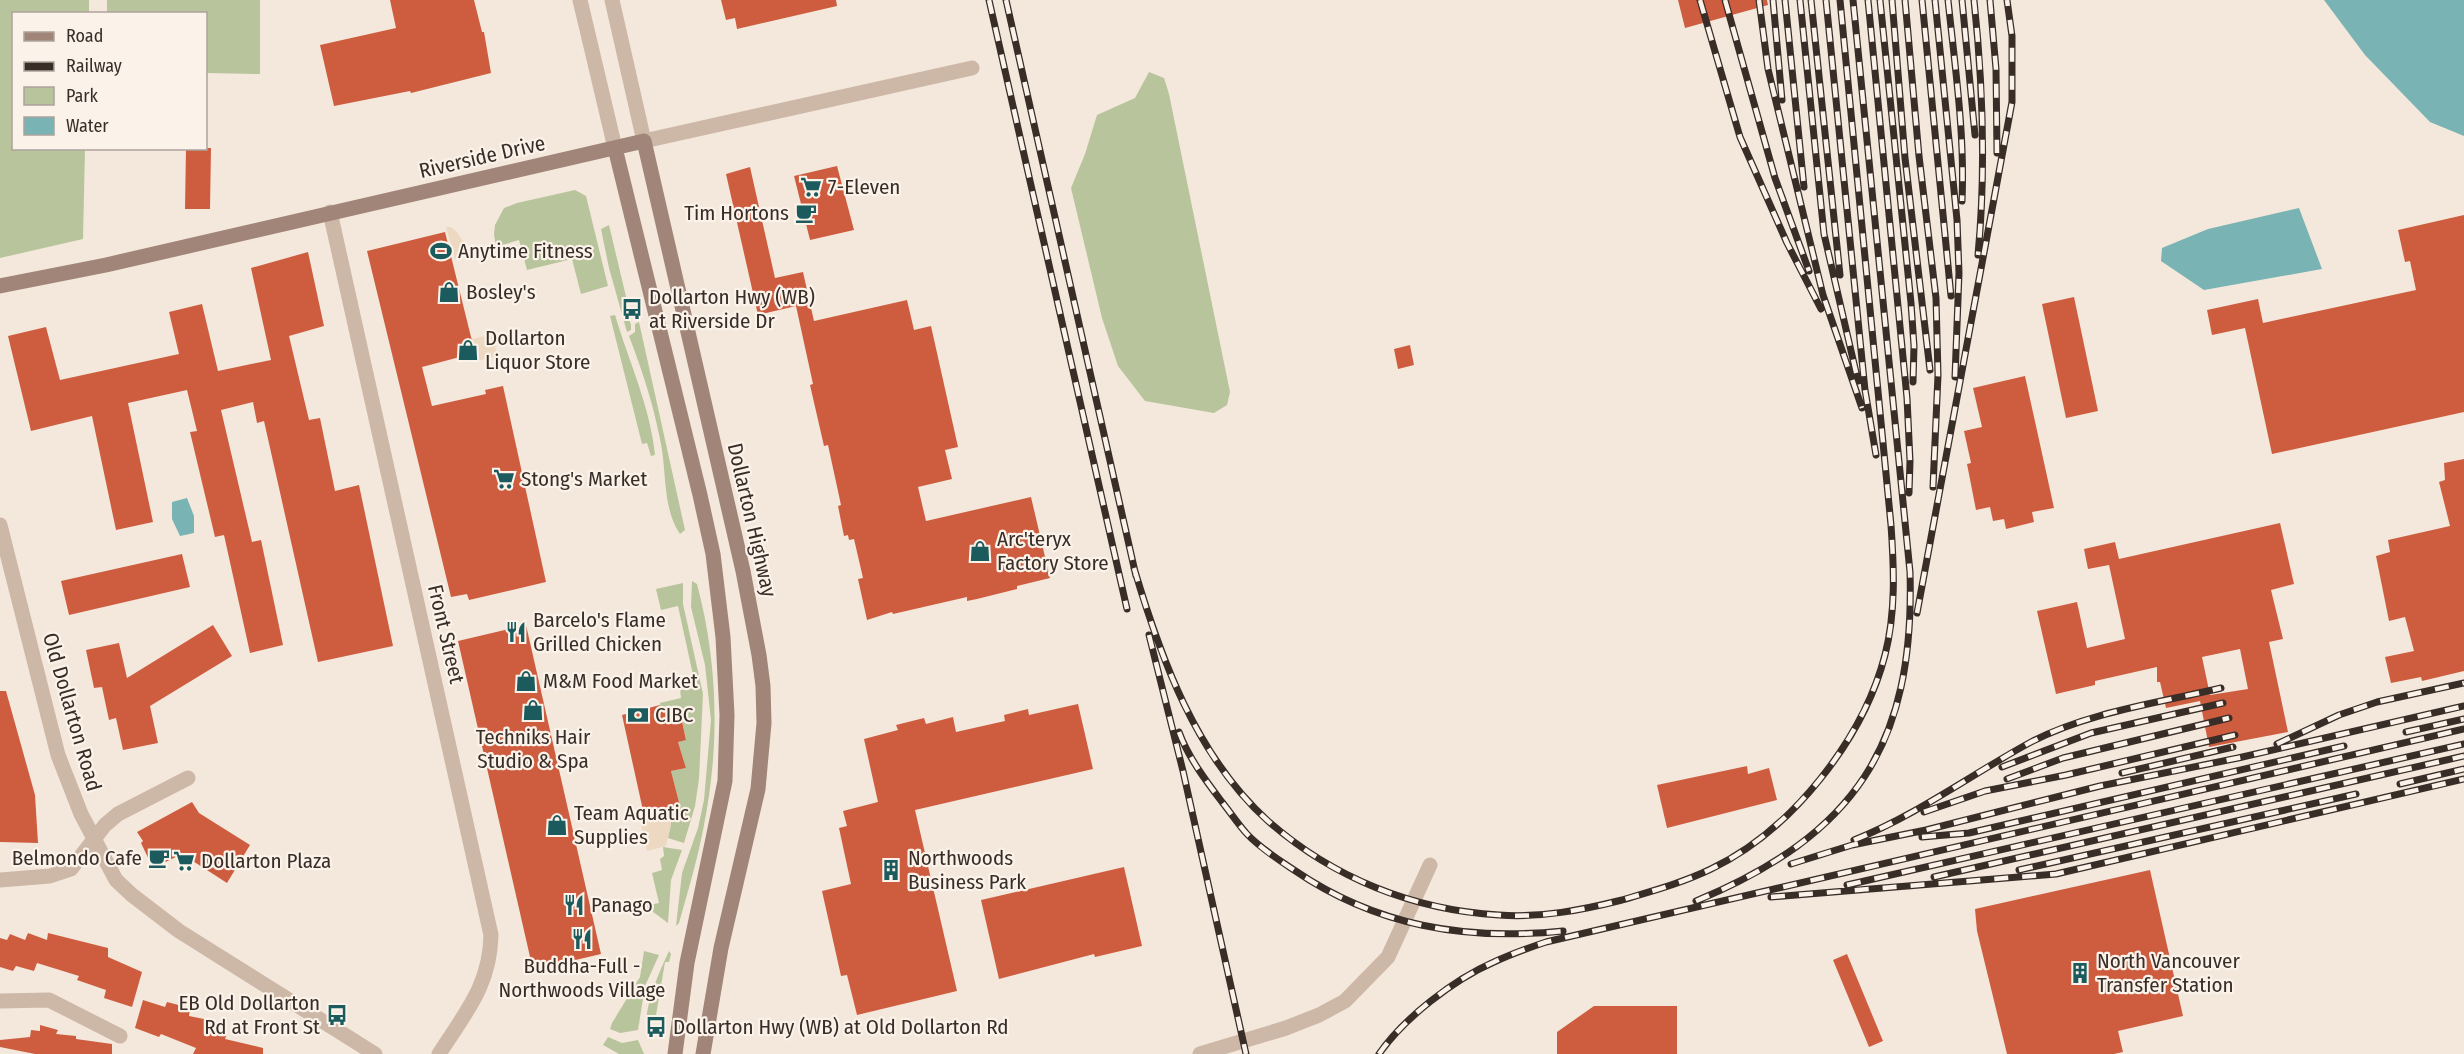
<svg xmlns="http://www.w3.org/2000/svg" width="2464" height="1054" viewBox="0 0 2464 1054" font-family="'Fira Sans Condensed',sans-serif">
  <style>
    .green { fill: #b8c49b }
    .plaza { fill: #edd8c2 }
    .water { fill: #79b3b3 }
    .building { fill: #ce5d40; fill-rule: evenodd }
    .lines { fill: none; stroke-linecap: round; stroke-linejoin: round }
    .minor { stroke: #cdb7a7; stroke-width: 15 }
    .tertiary { stroke: #cdb7a7; stroke-width: 15 }
    .secondary { stroke: #a18578; stroke-width: 15 }
    .rail-casing { stroke: #392d28; stroke-width: 7 }
    .rail { stroke: #fbf2e9; stroke-width: 4.5; stroke-dasharray: 14; stroke-linecap: butt }
    .labels { text-anchor: middle; stroke-width: 4.5; stroke-linejoin: round; paint-order: stroke }
    .street-label { font-size: 21px; fill: #392d28; stroke: #fbf2e9 }
    .poi-label { font-size: 21px; fill: #392d28; stroke: #fbf2e9; text-anchor: start }
  </style>
  <rect width="100%" height="100%" fill="#f4e8dc"/>
  <path class="green" d="M0,0H89V13L14,14V148L85,149L83,239L0,258Z
    M107,0H260V74L206,73V14L107,13Z
    M1149,72L1164,78L1169,94L1230,392L1227,405L1214,413L1145,401L1118,366L1102,318L1071,188L1085,154L1097,115L1135,98Z
    M575,190L586,196L608,286L581,294L572,259L527,270L519,240L496,247L494,234L495,225L504,208L517,203Z
    M609,225L628,305L625,306L631,325V330L627,332L609,268L601,229Z
    M615,315C629,362 650,406 655,455L651,456L647,443L642,444L610,316Z
    M639,322L685,530L680,534C662,508 667,470 660,439C653,403 642,370 629,336L635,332V324Z
    M692,581L697,584C718,663 720,744 704,825C698,858 688,891 679,923L676,926L682,873L698,828L704,800L711,720L705,665L691,607Z
    M683,583V604L703,694L699,779L695,806L684,843L668,838L671,824L669,810L680,806L671,771L686,768L678,742L686,739L679,707L661,710L660,703L681,698L679,679L693,675L678,606L661,610L656,589Z
    M663,847L682,850L671,880L668,923L645,906L659,903L652,873L662,870L660,859L664,856Z
    M644,951L659,955L645,986L638,1030L620,1033L610,1029L612,1023L640,977Z
    M669,951L671,954L669,962H665L655,1021L651,1020L650,1040C638,1017 659,973 669,951Z
    M608,1037L622,1043L638,1040L644,1054H619L603,1045Z"/>
  <path class="plaza" d="M446,227H451L456,231L468,249L458,251L459,258L455,259Z
    M494,334L496,353L494,357L477,361L472,339Z
    M669,810L671,824L666,846L647,851L639,816Z"/>
  <path class="water" d="M2324,0H2464V136L2430,122L2365,55Z
    M2299,208L2322,269L2204,290L2161,261L2162,248L2208,229Z
    M187,498L194,516V533L180,536L172,519V502Z"/>
  <path class="building" d="M390,0H474L482,32H484L491,73L411,93L410,91L334,106L320,45L396,28Z
    M721,0H836L837,6L737,29L735,18L726,20Z
    M1678,0H1767L1768,5L1685,28Z
    M186,148H211L210,209H185Z
    M837,166L854,230L810,240L794,176Z
    M750,167L775,278L803,272L814,321L907,300L914,330L931,326L958,447L945,450L952,479L918,487L926,521L1031,497L1050,578L1017,586V589L977,599L967,601V597L893,614L892,612L867,620L858,579L863,578L854,539L849,540L848,535L844,536L838,506L841,505L828,445L824,446L810,385L813,384L796,306L758,315L726,174Z
    M2464,215V412L2272,454L2245,328L2212,335L2207,310L2258,299L2263,323L2416,290L2410,261L2405,262L2398,230Z
    M445,232L475,353L422,367L432,406L486,394L485,390L503,386L546,582L469,600L467,594L451,597L367,251Z
    M308,252L324,326L289,336L309,420L320,418L335,491L359,485L393,646L318,662L264,421L257,423L253,402L221,410L252,542L261,540L283,645L250,653L224,535L215,537L190,432L197,431L187,390L128,403L153,522L116,530L92,416L31,431L8,336L46,327L60,380L179,354L169,312L202,304L218,371L271,360L251,268Z
    M2074,297L2098,411L2066,418L2042,304Z
    M1410,345L1414,365L1398,369L1394,349Z
    M2025,376L2054,508L2032,512L2034,522L2006,529L2004,519L1993,521L1990,507L1976,510L1967,464L1971,463L1964,431L1982,427L1973,388Z
    M2464,459V671L2422,681L2421,677L2391,683L2385,657L2414,651L2405,617L2389,621L2376,556L2390,552L2388,540L2450,526L2439,482L2445,480L2444,463Z
    M2280,523L2294,584L2271,590L2283,639L2269,642L2288,732L2209,747L2200,701L2166,708L2160,682H2157V667L2095,681V685L2056,694L2037,611L2077,602L2087,648L2125,639L2109,565L2088,569L2084,549L2115,542L2119,559ZM2240,649L2248,689L2210,695L2202,657Z
    M182,554L190,587L69,615L61,581Z
    M213,625L232,656L150,706L158,743L123,750L116,718L109,720L102,687L94,688L86,650L119,643L127,678Z
    M526,625L601,954L533,970L458,641Z
    M0,691H6L35,795L38,843L0,842Z
    M1078,704L1093,769L915,810L957,991L857,1015L847,975L841,976L822,891L851,884L839,828L847,826L843,811L878,802L864,739L898,730L896,725L924,718L926,724L953,717L956,732L1005,721L1004,715L1028,709L1029,715Z
    M660,705L661,710L679,707L686,740L678,742L686,768L671,771L680,806L644,815L622,715Z
    M1747,766L1748,774L1769,768L1777,800L1667,828L1657,785Z
    M192,802L199,813L250,845L227,883L182,854L153,868L141,843L143,841L137,832Z
    M1124,867L1142,946L1095,957L1094,954L999,979L981,900Z
    M2150,870L2183,1016L2118,1031L2123,1052L2114,1054H2007L1977,931L1975,909Z
    M28,933L47,940L48,933L108,948V957L142,972L132,1007L104,998L106,990L77,980L79,976L37,963L34,971L16,966L13,971L0,967V938L7,940L10,934L25,940Z
    M1847,954L1883,1041L1869,1047L1833,960Z
    M143,1000L165,1007L167,1002L190,1008L189,1016L209,1020L208,1026L227,1034L225,1039L263,1048V1054H193L196,1048L161,1034L159,1037L135,1028Z
    M1594,1006H1677V1054H1557V1032Z
    M40,1025L58,1030L56,1034L76,1036V1039L112,1044V1054H35L0,1047V1040L30,1037L31,1030L40,1031Z"/>
  <g class="lines">
    <path class="minor" d="M644,141L972,68
      M330,212L491,935C490,986 465,1013 439,1054
      M0,525L58,755L81,814L116,880L132,895L179,931L375,1054
      M0,880L50,876L71,869L105,825L118,814L188,778
      M0,1001L49,1000L120,1036
      M1200,1054L1286,1028L1319,1015L1345,1001L1388,957L1430,865"/>
    <path class="tertiary" d="M580,0L615,148
      M612,0L644,141"/>
    <path class="secondary" d="M615,148L700,495L713,554L723,637L727,715L725,781L687,963L675,1054
      M0,286L106,265L644,141L743,571L759,655L763,686L764,723L758,789L721,948L703,1054"/>
    <defs>
      <path id="rail" d="M989,0L1127,609
        M1006,0L1136,576
        M1700,0L1740,137L1787,243L1821,309
        M1725,0L1775,178L1809,271
        M1759,0L1768,69L1823,295L1862,408
        M1773,0L1782,100
        M1785,0L1804,187
        M1800,0L1824,234L1858,381
        M1811,0L1840,275
        M1826,0L1865,390L1876,455
        M1868,0L1907,398L1910,461L1909,493
        M1880,0L1911,303L1914,346L1913,382
        M1892,0L1905,158L1930,370
        M1905,0L1919,156L1936,298L1938,375L1933,487
        M1922,0L1951,296
        M1935,0L1957,220L1959,273L1955,377
        M1948,0C1955,67 1965,134 1962,201
        M1962,0L1975,135
        M1974,0C1983,85 1986,170 1978,255
        M1990,0L1996,69L1997,153
        M1134,568C1161,659 1196,756 1268,821C1333,878 1413,910 1499,915C1541,918 1582,910 1622,900C1652,891 1682,883 1711,869C1791,831 1863,740 1885,655C1896,612 1894,568 1891,525L1840,0
        M1917,613L2012,102V36L2007,0
        M1149,635L1183,771L1246,1054
        M1179,732C1188,757 1206,781 1222,802C1230,812 1238,824 1247,834C1260,848 1279,860 1294,870C1376,926 1465,941 1563,931
        M2406,732L2464,719
        M2277,744L2339,715L2377,702L2464,683
        M2002,767L2091,733L2223,703
        M2122,773L2233,747
        M2007,779L2063,758L2229,718
        M2400,784L2464,769
        M1924,812L1985,791L2066,775L2235,735
        M1922,837L1969,833L2344,746
        M1854,840C1917,815 1972,774 2031,742C2089,712 2158,703 2221,688
        M1791,864L1852,845L1926,830L2100,786L2238,758L2464,706
        M2019,870L2356,794
        M1934,877L2464,756
        M1847,885L2464,744
        M1771,897L2056,874L2464,779
        M1696,901C1855,835 1915,745 1910,572L1853,0
        M1379,1054C1404,1018 1453,980 1494,962C1511,954 1528,948 1546,942L2464,729"/>
    </defs>
    <use href="#rail" class="rail-casing"/>
    <use href="#rail" class="rail"/>
  </g>
  <defs>
    <symbol id="supermarket-bare" viewBox="-9 -9 18 18"><path d="M-6-5.5h2.5l.6 2H6L4.5 2H-2.5L-4.4-4H-6ZM-1.5 3.2a1.3 1.3 0 1 0 .1 0ZM3 3.2a1.3 1.3 0 1 0 .1 0Z" fill="#1b5b5d" stroke="#fbf2e9" stroke-width="2.5" paint-order="stroke"/></symbol>
    <symbol id="cafe-bare" viewBox="-9 -9 18 18"><path d="M-5.5-4.5H6V0H3Q3 3.5 0 3.5H-2.5Q-5.5 3.5-5.5 0ZM3-3.2v2h1.7v-2ZM-6 4.5H4V6H-6Z" fill="#1b5b5d" stroke="#fbf2e9" stroke-width="2.5" paint-order="stroke"/></symbol>
    <symbol id="stadium-bare" viewBox="-9 -9 18 18"><path d="M0-5a6.5 5 0 1 0 0 10a6.5 5 0 1 0 0-10ZM-3.5-1.8h7v3.6h-7Z" fill="#1b5b5d" stroke="#fbf2e9" stroke-width="2.5" paint-order="stroke"/></symbol>
    <symbol id="shop-bare" viewBox="-9 -9 18 18"><path d="M-5-2.5h2.3a2.7 3.5 0 0 1 5.4 0H5L5.5 6h-11ZM-1.5-2.5h3a1.5 2.3 0 0 0-3 0Z" fill="#1b5b5d" stroke="#fbf2e9" stroke-width="2.5" paint-order="stroke"/></symbol>
    <symbol id="bus-bare" viewBox="-9 -9 18 18"><path d="M-5-6H5V4H4V6H2V4H-2V6H-4V4H-5ZM-3.5-4V0h7V-4ZM-3.5 1.2v1.5H-2V1.2ZM2 1.2v1.5H3.5V1.2Z" fill="#1b5b5d" stroke="#fbf2e9" stroke-width="2.5" paint-order="stroke"/></symbol>
    <symbol id="restaurant-bare" viewBox="-9 -9 18 18"><path d="M-5-6h1v4h1v-4h1v4h1v-4h1v5L-1.5 .5V6h-2V.5L-5-1ZM5-6V6H3V1.5H1.5Q1.5-4 5-6Z" fill="#1b5b5d" stroke="#fbf2e9" stroke-width="2.5" paint-order="stroke"/></symbol>
    <symbol id="bank-bare" viewBox="-9 -9 18 18"><path d="M-6-4H6V4H-6ZM0-2.3a2.3 2.3 0 1 0 0 4.6a2.3 2.3 0 1 0 0-4.6Z" fill="#1b5b5d" stroke="#fbf2e9" stroke-width="2.5" paint-order="stroke"/></symbol>
    <symbol id="building-bare" viewBox="-9 -9 18 18"><path d="M-4-6H4V6H1V3H-1V6H-4ZM-2.5-4.3h1.7v1.8h-1.7ZM.8-4.3h1.7v1.8H.8ZM-2.5-1h1.7V.8h-1.7ZM.8-1h1.7V.8H.8Z" fill="#1b5b5d" stroke="#fbf2e9" stroke-width="2.5" paint-order="stroke"/></symbol>
  </defs>
  <g fill-rule="evenodd">
    <use href="#supermarket-bare" x="796" y="172" width="30" height="30"/>
    <use href="#cafe-bare" x="791" y="198" width="30" height="30"/>
    <use href="#stadium-bare" x="426" y="236" width="30" height="30"/>
    <use href="#shop-bare" x="434" y="277" width="30" height="30"/>
    <use href="#bus-bare" x="617" y="294" width="30" height="30"/>
    <use href="#shop-bare" x="453" y="335" width="30" height="30"/>
    <use href="#supermarket-bare" x="489" y="464" width="30" height="30"/>
    <use href="#shop-bare" x="965" y="536" width="30" height="30"/>
    <use href="#restaurant-bare" x="501" y="617" width="30" height="30"/>
    <use href="#shop-bare" x="511" y="666" width="30" height="30"/>
    <use href="#shop-bare" x="518" y="695" width="30" height="30"/>
    <use href="#bank-bare" x="623" y="700" width="30" height="30"/>
    <use href="#shop-bare" x="542" y="810" width="30" height="30"/>
    <use href="#cafe-bare" x="144" y="843" width="30" height="30"/>
    <use href="#supermarket-bare" x="169" y="846" width="30" height="30"/>
    <use href="#building-bare" x="876" y="855" width="30" height="30"/>
    <use href="#restaurant-bare" x="559" y="890" width="30" height="30"/>
    <use href="#restaurant-bare" x="567" y="924" width="30" height="30"/>
    <use href="#building-bare" x="2065" y="958" width="30" height="30"/>
    <use href="#bus-bare" x="322" y="1000" width="30" height="30"/>
    <use href="#bus-bare" x="641" y="1012" width="30" height="30"/>
  </g>
  <g class="labels">
    <g class="street-label">
      <text transform="translate(482 157) rotate(-13)" y="7">Riverside Drive</text>
      <text transform="translate(752 520) rotate(77)" y="7">Dollarton Highway</text>
      <text transform="translate(446 634) rotate(77)" y="7">Front Street</text>
      <text transform="translate(72 712) rotate(74)" y="7">Old Dollarton Road</text>
    </g>
    <g class="poi-label">
      <text x="828" y="194">7-Eleven</text>
      <text x="789" y="220" text-anchor="end">Tim Hortons</text>
      <text x="458" y="258">Anytime Fitness</text>
      <text x="466" y="299">Bosley's</text>
      <text x="649" y="304">Dollarton Hwy (WB)<tspan x="649" dy="24">at Riverside Dr</tspan></text>
      <text x="485" y="345">Dollarton<tspan x="485" dy="24">Liquor Store</tspan></text>
      <text x="521" y="486">Stong's Market</text>
      <text x="997" y="546">Arc'teryx<tspan x="997" dy="24">Factory Store</tspan></text>
      <text x="533" y="627">Barcelo's Flame<tspan x="533" dy="24">Grilled Chicken</tspan></text>
      <text x="543" y="688">M&amp;M Food Market</text>
      <text x="655" y="722">CIBC</text>
      <text x="533" y="744" text-anchor="middle">Techniks Hair<tspan x="533" dy="24">Studio &amp; Spa</tspan></text>
      <text x="574" y="820">Team Aquatic<tspan x="574" dy="24">Supplies</tspan></text>
      <text x="142" y="865" text-anchor="end">Belmondo Cafe</text>
      <text x="908" y="865">Northwoods<tspan x="908" dy="24">Business Park</tspan></text>
      <text x="201" y="868">Dollarton Plaza</text>
      <text x="591" y="912">Panago</text>
      <text x="2097" y="968">North Vancouver<tspan x="2097" dy="24">Transfer Station</tspan></text>
      <text x="582" y="973" text-anchor="middle">Buddha-Full -<tspan x="582" dy="24">Northwoods Village</tspan></text>
      <text x="320" y="1010" text-anchor="end">EB Old Dollarton<tspan x="320" dy="24">Rd at Front St</tspan></text>
      <text x="673" y="1034">Dollarton Hwy (WB) at Old Dollarton Rd</text>
    </g>
  </g>
  <rect x="12" y="12" width="195" height="138" fill="#fbf2e9" stroke="#ada39c" stroke-width="1.5"/>
  <rect x="24" y="32" width="30" height="9" fill="#a18578" stroke="#ada39c" stroke-width="1.5"/>
  <text x="66" y="42" font-size="18" fill="#392d28">Road</text>
  <rect x="24" y="62" width="30" height="9" fill="#392d28" stroke="#ada39c" stroke-width="1.5"/>
  <text x="66" y="72" font-size="18" fill="#392d28">Railway</text>
  <rect x="24" y="87" width="30" height="18" fill="#b8c49b" stroke="#ada39c" stroke-width="1.5"/>
  <text x="66" y="102" font-size="18" fill="#392d28">Park</text>
  <rect x="24" y="117" width="30" height="18" fill="#79b3b3" stroke="#ada39c" stroke-width="1.5"/>
  <text x="66" y="132" font-size="18" fill="#392d28">Water</text>
</svg>
